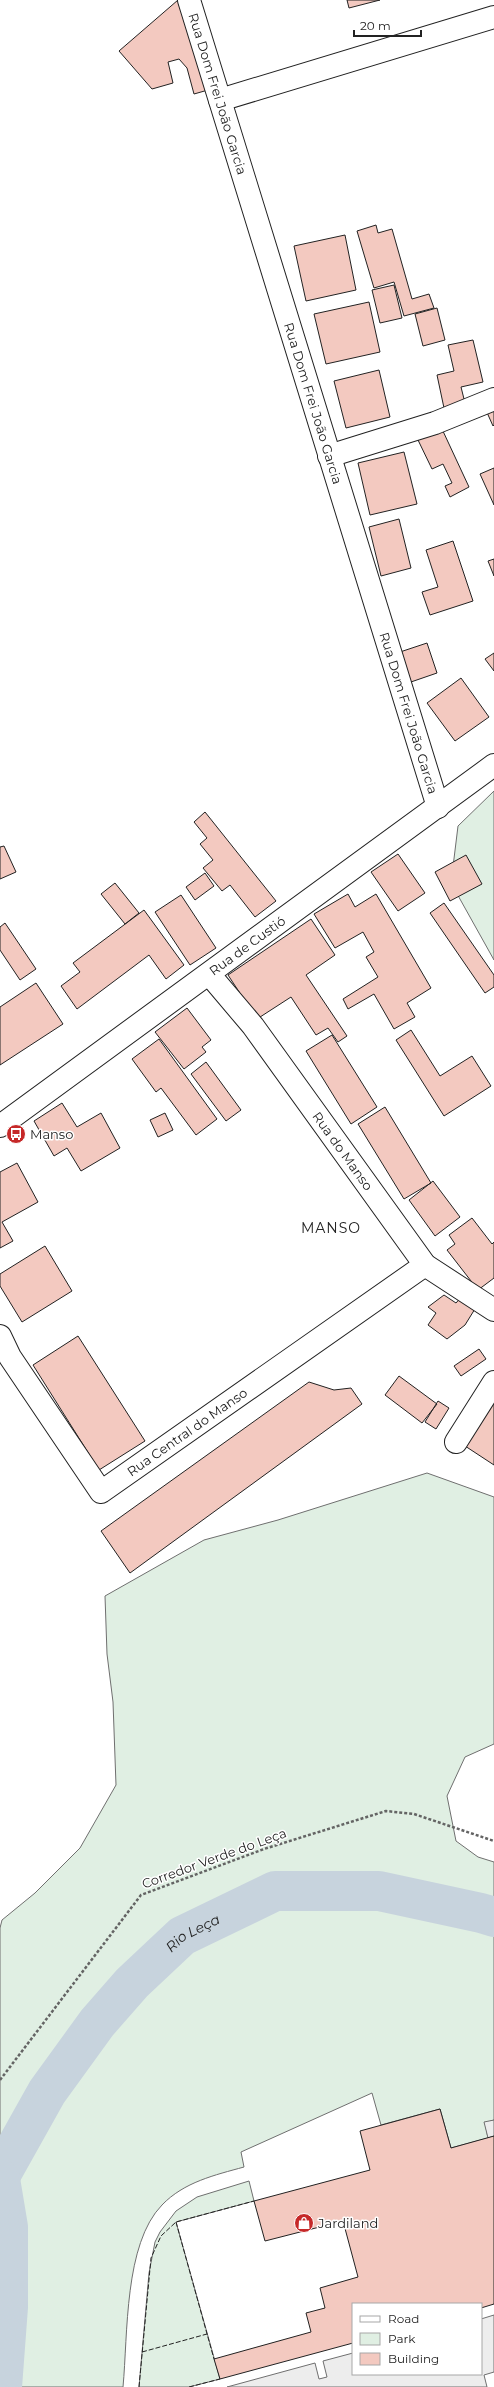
<svg xmlns="http://www.w3.org/2000/svg" width="494" height="2387" viewBox="0 0 494 2387" font-family="Montserrat,sans-serif">
  <style>
    .green { fill: #e0efe3; stroke: #6f6f6f }
    .parking { fill: #ededed; stroke: #6f6f6f }
    .lines { fill: none; stroke-linecap: round; stroke-linejoin: round }
    .river { stroke: #c7d3dd; stroke-width: 40 }
    .building { fill: #f3c9c0; stroke: #222 }
    .minor-casing { stroke: #222; stroke-width: 24 }
    .major-casing { stroke: #222; stroke-width: 24 }
    .path { stroke: #646464; stroke-width: 2.5; stroke-dasharray: 3 2; stroke-linecap: butt }
    .minor { stroke: #fff; stroke-width: 22 }
    .major { stroke: #fff; stroke-width: 22 }
    .fence { stroke: #222; stroke-width: 1; stroke-dasharray: 5 2; stroke-linecap: butt }
    .labels { text-anchor: middle; stroke-width: 3; stroke-linejoin: round; paint-order: stroke }
    .street-label { font-size: 13px; fill: #222; stroke: #fff }
    .poi-label { font-size: 13px; fill: #222; stroke: #fff; text-anchor: start }
    .neighbourhood-label { font-size: 14px; letter-spacing: 1px; fill: #222; stroke: #fff }
    .water-label { font-size: 14px; font-style: italic; fill: #222; stroke: #fff }
  </style>
  <rect width="100%" height="100%" fill="#fff"/>
  <path class="green" d="M494,791V960L451,883L458,826Z
    M427,1473L494,1497V1744L465,1757L447,1796L456,1841L478,1857L494,1862V2120L485,2123L488,2138L451,2148L440,2109L381,2125L372,2093L241,2152L244,2167C215,2175 184,2182 162,2205C124,2244 128,2334 123,2387H0V1928L2,1920L35,1893L80,1848L116,1785L113,1702L107,1654L105,1596L204,1540L278,1520Z
    M249,2181L254,2201L176,2222L220,2379L189,2387H139L149,2273L155,2242L160,2232L176,2211L197,2197Z"/>
  <path class="parking" d="M494,2120V2136L488,2138L484,2122Z
    M494,2315V2372L484,2375L487,2387H227L315,2363L319,2379L327,2377L323,2361L353,2353V2374H481V2319Z"/>
  <g class="lines">
    <g class="river">
      <path id="s1" d="M0,2176L47,2092L97,2023L132,1983L182,1936L275,1891H379L481,1913L494,1917"/>
      <path d="M0,2179L8,2227V2307L2,2387"/>
    </g>
  </g>
  <path class="building" d="M178,0H182L208,90L194,94L187,68L179,59L168,62L173,83L152,89L119,51Z
    M347,0H380L349,8Z
    M376,225L378,233L392,229L412,299L429,294L434,308L404,316L394,282L374,288L357,231Z
    M345,235L356,290L306,301L294,246Z
    M394,285L402,318L380,323L372,290Z
    M369,302L380,352L326,364L314,314Z
    M437,308L445,340L423,346L415,314Z
    M473,340L483,382L461,387L465,403L444,408L437,375L454,371L448,345Z
    M379,370L390,417L346,428L334,381Z
    M494,404V425L493,426L485,408Z
    M442,429L469,487L450,497L445,486L452,483L443,464L432,469L418,440Z
    M404,452L417,504L370,515L358,463Z
    M494,468V505L480,474Z
    M399,519L411,568L381,576L369,527Z
    M453,541L473,601L430,615L422,592L438,587L426,550Z
    M494,559V576L488,561Z
    M427,643L437,673L408,683L397,653Z
    M494,653V671L485,659Z
    M461,678L489,717L455,741L427,703Z
    M205,812L276,901L255,917L230,885L222,891L203,868L213,860L200,844L207,838L194,822Z
    M4,846L16,872L0,879V847Z
    M398,854L425,893L398,911L371,872Z
    M466,855L482,884L450,901L435,872Z
    M205,873L214,886L195,900L186,887Z
    M115,883L139,913L125,924L101,894Z
    M348,894L355,907L376,894L431,988L407,1003L415,1017L394,1029L374,994L348,1009L343,999L378,977L366,957L374,952L363,932L335,948L314,914Z
    M181,895L216,948L190,965L155,912Z
    M444,903L494,975V987L485,993L430,913Z
    M144,910L184,965L166,979L149,955L77,1009L61,986L80,972L73,963Z
    M311,919L335,955L306,975L347,1036L338,1042L328,1028L316,1035L291,997L257,1019L228,975Z
    M5,923L36,969L20,980L0,950V927Z
    M36,983L63,1024L0,1065V1007Z
    M187,1008L211,1040L202,1047L206,1052L184,1069L155,1032Z
    M411,1030L440,1076L472,1056L491,1086L444,1116L396,1040Z
    M332,1035L377,1107L351,1124L306,1051Z
    M159,1039L217,1119L196,1135L161,1088L156,1092L132,1059Z
    M206,1062L241,1110L226,1121L191,1074Z
    M62,1103L77,1127L101,1113L120,1148L81,1171L67,1148L54,1156L34,1121Z
    M385,1107L431,1183L404,1199L358,1124Z
    M165,1113L173,1130L158,1137L150,1120Z
    M17,1163L38,1202L2,1222L13,1241L0,1248V1172Z
    M433,1181L460,1217L435,1236L409,1200Z
    M472,1218L492,1244L494,1242V1278L478,1290L447,1250L455,1244L449,1235Z
    M45,1246L72,1291L22,1322L0,1286V1274Z
    M444,1295L456,1303L463,1295L478,1304L465,1325L447,1339L428,1325L436,1313L428,1307Z
    M78,1336L145,1441L99,1470L33,1365Z
    M479,1349L486,1359L461,1376L454,1366Z
    M399,1376L437,1404L422,1423L385,1395Z
    M309,1382L334,1390L351,1388L362,1404L130,1573L101,1531Z
    M494,1394V1465L462,1444Z
    M438,1401L449,1408L436,1429L425,1422Z
    M440,2109L451,2148L494,2136V2304L481,2308V2304H353V2343L220,2379L214,2359L311,2332L306,2313L325,2308L320,2288L358,2277L343,2221L265,2241L254,2201L370,2170L360,2131Z"/>
  <g class="lines">
    <defs>
      <g id="minor">
        <path id="s2" d="M189,0L438,807"/>
        <path d="M220,100L494,17"/>
        <path d="M329,456L435,423L494,399"/>
        <path id="s3" d="M209,974L253,1026L425,1265L494,1310"/>
        <path id="s4" d="M0,1336L10,1357L101,1492L425,1265"/>
        <path d="M456,1442L494,1382"/>
      </g>
      <g id="major">
        <path id="s5" d="M0,1126L494,765"/>
      </g>
    </defs>
    <use href="#minor" class="minor-casing"/>
    <use href="#major" class="major-casing"/>
    <path class="path" d="M0,2080L141,1895L264,1849L386,1811L414,1814L494,1841"/>
    <use href="#minor" class="minor"/>
    <use href="#major" class="major"/>
    <path class="fence" d="M176,2222L214,2359
      M142,2352L207,2334
      M139,2387L151,2258L161,2236L176,2222L254,2201
      M189,2387L220,2379"/>
  </g>
  <defs>
    <symbol id="bus-disc" viewBox="-11 -11 22 22"><circle r="9.5" fill="#c62828" stroke="#fff"/><path d="M-5-6H5V4H4V6H2V4H-2V6H-4V4H-5ZM-3.5-4V0h7V-4ZM-3.5 1.2v1.5H-2V1.2ZM2 1.2v1.5H3.5V1.2Z" fill="#fff"/></symbol>
    <symbol id="shop-disc" viewBox="-11 -11 22 22"><circle r="9.5" fill="#c62828" stroke="#fff"/><path d="M-5-2.5h2.3a2.7 3.5 0 0 1 5.4 0H5L5.5 6h-11ZM-1.5-2.5h3a1.5 2.3 0 0 0-3 0Z" fill="#fff"/></symbol>
  </defs>
  <g fill-rule="evenodd">
    <use href="#bus-disc" x="5" y="1123" width="22" height="22"/>
    <use href="#shop-disc" x="293" y="2212" width="22" height="22"/>
  </g>
  <g class="labels">
    <g class="street-label">
      <text dy="5" stroke="none"><textPath href="#s2" startOffset="98">Rua Dom Frei João Garcia</textPath></text>
      <text dy="5" stroke="none"><textPath href="#s2" startOffset="422">Rua Dom Frei João Garcia</textPath></text>
      <text dy="5" stroke="none"><textPath href="#s2" startOffset="746">Rua Dom Frei João Garcia</textPath></text>
      <text dy="5" stroke="none"><textPath href="#s5" startOffset="306">Rua de Custió</textPath></text>
      <text dy="5" stroke="none"><textPath href="#s3" startOffset="222">Rua do Manso</textPath></text>
      <text dy="5" stroke="none"><textPath href="#s4" startOffset="291">Rua Central do Manso</textPath></text>
      <text transform="translate(214 1858) rotate(-20)" y="5">Corredor Verde do Leça</text>
    </g>
    <g class="poi-label">
      <text x="30" y="1139">Manso</text>
      <text x="318" y="2228">Jardiland</text>
    </g>
    <g class="neighbourhood-label">
      <text x="331" y="1233">MANSO</text>
    </g>
    <g class="water-label">
      <text dy="5" stroke="none"><textPath href="#s1" startOffset="314">Rio Leça</textPath></text>
    </g>
  </g>
  <rect x="352" y="2303" width="130" height="72" fill="#ffffff" stroke="#a7a7a7"/>
  <rect x="360" y="2316" width="20" height="6" fill="#ffffff" stroke="#a7a7a7"/>
  <text x="388" y="2323" font-size="12" fill="#222222">Road</text>
  <rect x="360" y="2333" width="20" height="12" fill="#e0efe3" stroke="#a7a7a7"/>
  <text x="388" y="2343" font-size="12" fill="#222222">Park</text>
  <rect x="360" y="2353" width="20" height="12" fill="#f3c9c0" stroke="#a7a7a7"/>
  <text x="388" y="2363" font-size="12" fill="#222222">Building</text>
  <path d="M354 30v6h67v-6" fill="none" stroke="#222222" stroke-width="2"/>
  <text x="360" y="30" font-size="12" fill="#222222" stroke="#ffffff" stroke-width="3" paint-order="stroke">20 m</text>
</svg>
